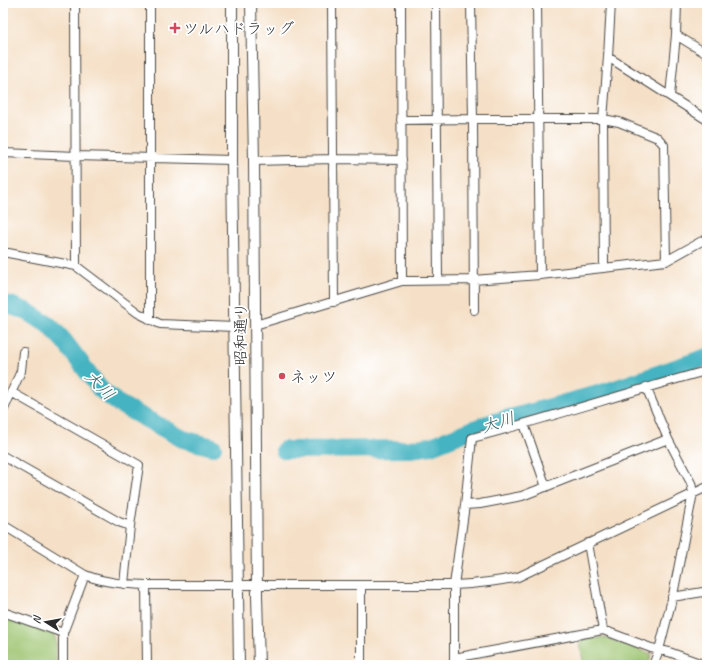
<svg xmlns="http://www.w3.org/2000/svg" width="710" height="668" viewBox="0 0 710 668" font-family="Caveat,'Klee One',sans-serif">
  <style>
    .green { fill: #9cc36e; stroke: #64774c }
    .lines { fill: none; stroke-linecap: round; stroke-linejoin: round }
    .river { stroke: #45b3c1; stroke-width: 18 }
    .minor-casing { stroke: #494642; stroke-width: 10 }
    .tertiary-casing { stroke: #494642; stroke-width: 12 }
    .minor { stroke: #fff; stroke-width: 8 }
    .tertiary { stroke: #fff; stroke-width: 10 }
    .poi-dot { fill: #d1495b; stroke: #fff; stroke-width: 1.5 }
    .labels { text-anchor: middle; stroke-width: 3.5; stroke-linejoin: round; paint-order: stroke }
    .poi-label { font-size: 16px; fill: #2b2b2b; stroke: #fff; text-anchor: start }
    .street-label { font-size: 16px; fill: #2b2b2b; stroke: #fff }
    .water-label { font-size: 17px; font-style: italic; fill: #356167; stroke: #fff }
  </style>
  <rect width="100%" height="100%" fill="#fff"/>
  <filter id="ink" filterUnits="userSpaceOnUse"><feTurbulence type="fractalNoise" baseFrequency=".025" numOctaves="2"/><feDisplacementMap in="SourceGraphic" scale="8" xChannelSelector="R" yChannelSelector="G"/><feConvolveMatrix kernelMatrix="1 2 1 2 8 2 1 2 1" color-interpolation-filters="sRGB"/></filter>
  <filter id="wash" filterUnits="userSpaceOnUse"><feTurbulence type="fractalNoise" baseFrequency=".012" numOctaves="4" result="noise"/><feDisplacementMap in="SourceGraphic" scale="16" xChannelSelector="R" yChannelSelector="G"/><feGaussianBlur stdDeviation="0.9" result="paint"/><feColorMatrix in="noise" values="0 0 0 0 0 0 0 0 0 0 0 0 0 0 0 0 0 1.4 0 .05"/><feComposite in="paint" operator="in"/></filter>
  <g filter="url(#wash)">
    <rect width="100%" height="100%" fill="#f5e0c7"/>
    <path class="green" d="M3,616L54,635L56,640V663L54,665H3Z
      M603,637L652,654L648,665H584L579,641Z"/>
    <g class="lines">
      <path class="river" d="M3,304L10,305L28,312L50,326L64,341L101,390L119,404L183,439L213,447
        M284,450L410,449L431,446L484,425L609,391L707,357"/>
    </g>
  </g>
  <g filter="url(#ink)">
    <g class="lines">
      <defs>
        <path id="minor" d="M75,3L76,266
          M150,3V320
          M332,3L334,302
          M401,3L402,281
          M436,3L438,280
          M471,3L473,119L474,310
          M537,3L540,275
          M676,35L707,54
          M608,57L707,120
          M670,96L676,35L677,3
          M401,120L473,119H603L619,122L658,138L664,145L666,261
          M3,153L76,156L232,160
          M254,161L333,159L402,160
          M3,250V252L76,266L138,313L160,324L235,327
          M604,268L603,119L608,57L611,3
          M255,325L402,281L473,280L540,275L666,261L700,242L707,239
          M646,387L668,439L691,483L693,493L673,595L659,650L653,665
          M11,392L139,465L130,526L124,584
          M3,411L21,371L23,352
          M524,424L546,487
          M3,456L119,522L130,526
          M465,505L480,504L522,496L668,439
          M3,525L85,575C105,583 125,584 146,585H454C476,584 496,582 518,577L707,487
          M588,543L603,630
          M146,585L147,665
          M361,585V665
          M672,597L703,592H707
          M3,612L63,633
          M454,658L603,630L651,648L669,652L705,665
          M63,665V633L85,575
          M454,665V585L465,505L472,438C549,418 625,393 702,372"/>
        <path id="tertiary" d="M232,3V160L239,665
          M251,3L254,161L257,596L259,665"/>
      </defs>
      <use href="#minor" class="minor-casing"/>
      <use href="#tertiary" class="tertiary-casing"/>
      <use href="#minor" class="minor"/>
      <use href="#tertiary" class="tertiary"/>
    </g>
  </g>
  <g class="poi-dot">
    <path d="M173 22h4v4h4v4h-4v4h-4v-4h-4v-4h4z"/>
    <circle cx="282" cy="376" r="4"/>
  </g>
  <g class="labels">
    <g class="poi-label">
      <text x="183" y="34">ツルハドラッグ</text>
      <text x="290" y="382">ネッツ</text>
    </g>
    <g class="street-label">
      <text transform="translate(240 334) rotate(-90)" y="6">昭和通り</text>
    </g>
    <g class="water-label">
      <text transform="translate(100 385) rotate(46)" y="6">大川</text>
      <text transform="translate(498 422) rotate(-17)" y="6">大川</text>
    </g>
  </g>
  <rect width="710" height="668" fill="none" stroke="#fff" stroke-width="16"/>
  <g transform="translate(46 622) rotate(281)" stroke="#ffffff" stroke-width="3" paint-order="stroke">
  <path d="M0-3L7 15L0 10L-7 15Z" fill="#2b2b2b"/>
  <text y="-6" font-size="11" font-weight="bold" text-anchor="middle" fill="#2b2b2b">N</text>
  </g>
</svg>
